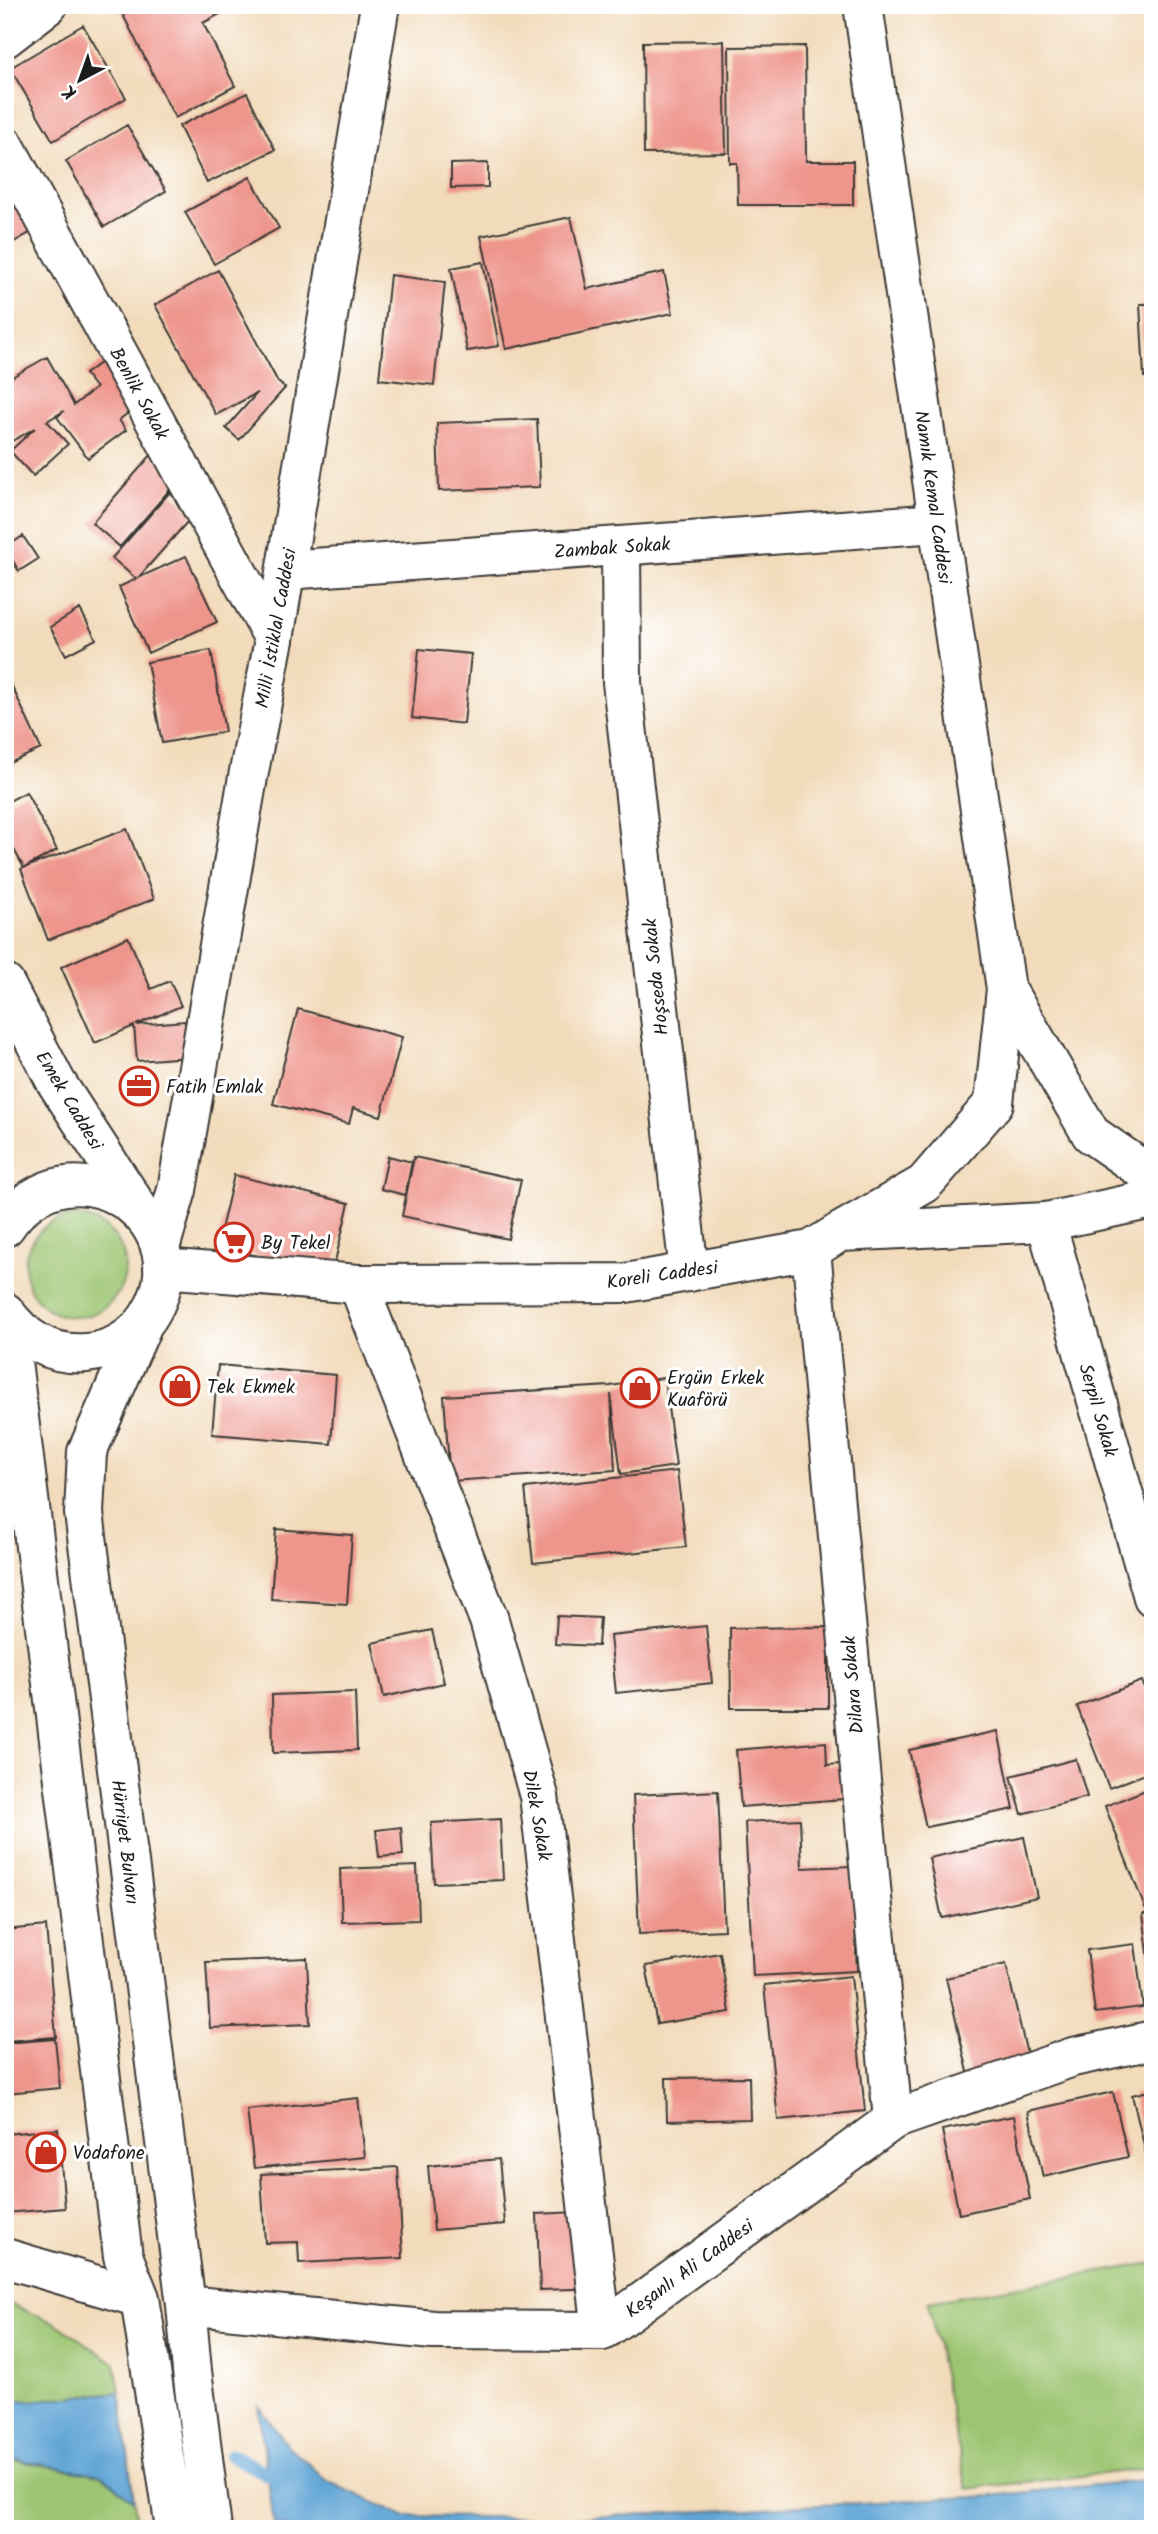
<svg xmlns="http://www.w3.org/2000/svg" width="1158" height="2534" viewBox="0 0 1158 2534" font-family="Kalam,sans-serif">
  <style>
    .green { fill: #9cc571; stroke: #5c7046; stroke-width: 2 }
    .water { fill: #60a5d5; stroke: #3e6078; stroke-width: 2 }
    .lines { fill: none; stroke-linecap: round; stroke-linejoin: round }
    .stream { stroke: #60a5d5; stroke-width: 14 }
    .building { fill: #ee958c }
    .minor-casing { stroke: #3c3934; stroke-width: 42 }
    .tertiary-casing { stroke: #3c3934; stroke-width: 42 }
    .minor { stroke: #fff; stroke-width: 38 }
    .tertiary { stroke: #fff; stroke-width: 38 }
    .labels { text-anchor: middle; stroke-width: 6; stroke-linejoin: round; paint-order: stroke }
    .street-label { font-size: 19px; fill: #1c1c1c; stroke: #fff }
    .poi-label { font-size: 19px; fill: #1c1c1c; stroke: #fff; text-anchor: start }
  </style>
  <rect width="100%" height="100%" fill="#fff"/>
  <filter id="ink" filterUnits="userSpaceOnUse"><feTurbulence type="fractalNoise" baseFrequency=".0143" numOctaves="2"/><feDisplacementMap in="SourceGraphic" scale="14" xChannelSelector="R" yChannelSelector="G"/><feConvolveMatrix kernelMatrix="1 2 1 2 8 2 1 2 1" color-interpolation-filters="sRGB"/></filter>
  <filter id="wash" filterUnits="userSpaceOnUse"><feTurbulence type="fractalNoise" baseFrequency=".00686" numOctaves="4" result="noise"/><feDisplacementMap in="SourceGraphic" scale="28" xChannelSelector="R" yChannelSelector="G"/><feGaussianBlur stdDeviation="1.57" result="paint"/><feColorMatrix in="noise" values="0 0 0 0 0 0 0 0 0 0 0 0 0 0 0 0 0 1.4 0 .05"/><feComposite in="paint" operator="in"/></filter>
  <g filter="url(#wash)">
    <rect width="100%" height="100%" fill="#f2dbbb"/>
    <path class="green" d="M25 1267a50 50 0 1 1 100 0a50 50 0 1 1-100 0Z
      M1153,2263V2468L967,2489L928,2302Z
      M5,2302L55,2323L115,2363L120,2392L29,2401L5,2399Z
      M5,2459L102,2475L134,2501L138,2529H5Z"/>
    <path class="water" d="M120,2392L134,2501L102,2475L5,2458V2399L29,2401Z
      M258,2405L289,2447L329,2482L404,2516L571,2518L991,2496L1153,2479V2526L1128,2529H297L274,2524Z"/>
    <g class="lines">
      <path class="stream" d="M231,2455L283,2482"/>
    </g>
    <g id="blocks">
      <path class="building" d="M118,5H224L227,10L203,23L235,86L175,118Z
        M83,25L126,98L53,141L10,68Z
        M724,41L726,153L644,154L643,42Z
        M805,46L806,161H853V205H738L737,163H730L729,47Z
        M247,93L275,150L207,183L179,126Z
        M127,125L166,191L104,227L66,161Z
        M488,163V187L451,188V164Z
        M5,164L40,227L5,247Z
        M250,177L279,228L214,264L185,212Z
        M571,217L587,289L664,272L673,313L506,349L481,236Z
        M483,262L499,346L467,351L451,268Z
        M218,270L278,382L285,388L239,440L226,428L257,393L216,415L155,305Z
        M390,275L445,282L434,385L379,379Z
        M1140,304H1153V377H1144Z
        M47,357L74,405L96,388L85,374L108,357L142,402L119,420L126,430L88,458L57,417L64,411L47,421L68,444L33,476L10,451L35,428L5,445V381Z
        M1149,390H1153V440H1151Z
        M537,419L540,487L439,491L437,423Z
        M152,454L179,479L120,547L92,523Z
        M1153,488V555H1151L1147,489Z
        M170,492L195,513L138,578L186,556L217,622L148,653L119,587L136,579L112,558Z
        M23,536L38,559L19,571L5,548Z
        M80,609L96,639L66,655L50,627Z
        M419,649L471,654L464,724L412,718Z
        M211,650L225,732L162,743L147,662Z
        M5,671L41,749L5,765Z
        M26,792L57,850L24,868L5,833V803Z
        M127,829L154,899L48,940L21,869Z
        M128,937L151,989L170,981L181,1006L136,1025L185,1021L188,1057L137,1061L134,1026L95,1043L61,967Z
        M298,1009L402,1037L381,1116L353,1108L349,1124L273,1104Z
        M388,1156L412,1162L405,1195L381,1189Z
        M414,1157L521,1180L508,1239L402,1216Z
        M234,1175L349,1203L332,1274L217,1246Z
        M218,1365L336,1375L331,1444L212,1434Z
        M664,1378L676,1466L621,1474L611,1394L615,1470L450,1481L444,1396L610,1386Z
        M677,1471L686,1547L533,1563L525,1488Z
        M276,1529L352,1535L347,1604L271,1599Z
        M557,1616L600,1618L598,1646L555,1644Z
        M706,1626L712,1683L616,1693L610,1636Z
        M828,1627V1708H731L730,1628Z
        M432,1630L444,1683L384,1697L372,1643Z
        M1142,1681L1153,1710V1771L1109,1788L1077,1706Z
        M355,1692L357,1750L273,1753L272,1695Z
        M998,1731L1014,1809L926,1827L909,1750Z
        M826,1742L827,1765L841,1764L844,1799L741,1807L736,1750Z
        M1076,1759L1087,1797L1022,1814L1011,1776Z
        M1153,1787V1905L1145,1908L1105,1806Z
        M718,1791L724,1930L639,1934L633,1795Z
        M500,1819L503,1880L434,1883L431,1823Z
        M800,1819L802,1868L852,1866L857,1971L753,1976L745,1822Z
        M401,1827L403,1855L379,1857L376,1830Z
        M1024,1837L1037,1897L942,1918L929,1858Z
        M417,1866L419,1920L342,1922L340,1869Z
        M1153,1913V1976H1151L1143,1914Z
        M46,1926L56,2037L5,2041V1930Z
        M1135,1944L1143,2007L1095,2013L1087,1950Z
        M720,1953L730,2012L657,2024L646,1966Z
        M307,1958L310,2024L210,2028L206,1962Z
        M1006,1964L1029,2063L969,2076L946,1978Z
        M851,1976L865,2111L778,2120L764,1985Z
        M55,2039L60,2088L6,2093L5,2043Z
        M749,2077L750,2119L667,2121L666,2078Z
        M1153,2090V2156L1147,2158L1132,2095Z
        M1113,2092L1128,2157L1043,2177L1028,2111Z
        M358,2098L365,2157L254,2168L247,2110Z
        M1014,2116L1030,2199L959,2214L942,2130Z
        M58,2129L65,2208L5,2213V2134Z
        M499,2159L505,2224L434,2230L428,2166Z
        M398,2167L403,2258L299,2263L298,2242L265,2243L261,2174Z
        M599,2211L603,2288L540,2290L537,2214Z"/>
    </g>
  </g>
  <g filter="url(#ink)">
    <use href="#blocks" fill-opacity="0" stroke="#3c3934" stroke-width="2"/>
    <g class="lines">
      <defs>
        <path id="minor" d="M5,38L48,5
          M5,146L274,639
          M621,547L622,682L689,1272
          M286,570L938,523
          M1046,1222L1153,1597
          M811,1250L893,2120
          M358,1284L489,1620L539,1796L602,2331"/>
        <path id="tertiary" d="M5,984L56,1082L138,1208
          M1006,989L1091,1134L1153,1177
          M5,1227C72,1128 209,1224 148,1317C134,1338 111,1351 86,1353C52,1356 25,1340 5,1312
          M840,1232L924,1184L994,1103L1006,989L863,5
          M160,1248L177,1190L248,777L274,639L380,5
          M163,1268L358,1284L626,1283L811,1250L840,1232L1046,1222L1153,1199
          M6,1313L123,2256L140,2298L175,2529
          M143,1324L87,1452L84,1513L186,2305L192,2371L212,2529
          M5,2258L140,2298
          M186,2305L433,2330L602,2331L893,2120L1073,2057L1153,2040"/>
      </defs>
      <use href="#minor" class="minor-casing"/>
      <use href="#tertiary" class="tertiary-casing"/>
      <use href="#minor" class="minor"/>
      <use href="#tertiary" class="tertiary"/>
    </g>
  </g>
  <defs>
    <symbol id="office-ring" viewBox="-11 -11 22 22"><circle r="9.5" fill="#fff" stroke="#c8321e" stroke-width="1.5"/><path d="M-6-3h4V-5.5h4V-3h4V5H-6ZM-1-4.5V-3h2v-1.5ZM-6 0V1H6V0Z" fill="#c8321e"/></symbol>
    <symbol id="supermarket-ring" viewBox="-11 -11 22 22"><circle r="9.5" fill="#fff" stroke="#c8321e" stroke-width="1.5"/><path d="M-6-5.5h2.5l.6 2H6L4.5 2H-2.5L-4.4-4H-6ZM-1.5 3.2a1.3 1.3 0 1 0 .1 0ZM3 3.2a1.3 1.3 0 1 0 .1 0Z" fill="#c8321e"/></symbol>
    <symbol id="shop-ring" viewBox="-11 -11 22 22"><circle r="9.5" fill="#fff" stroke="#c8321e" stroke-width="1.5"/><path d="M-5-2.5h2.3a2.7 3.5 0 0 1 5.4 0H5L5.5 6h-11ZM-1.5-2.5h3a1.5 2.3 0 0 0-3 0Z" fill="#c8321e"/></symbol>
  </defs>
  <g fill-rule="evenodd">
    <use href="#office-ring" x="117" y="1064" width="44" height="44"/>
    <use href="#supermarket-ring" x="212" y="1220" width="44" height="44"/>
    <use href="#shop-ring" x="158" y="1364" width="44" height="44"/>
    <use href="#shop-ring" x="618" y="1366" width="44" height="44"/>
    <use href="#shop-ring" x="24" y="2130" width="44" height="44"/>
  </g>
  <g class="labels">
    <g class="street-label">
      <text transform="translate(140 393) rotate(61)" y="7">Benlik Sokak</text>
      <text transform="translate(934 497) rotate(82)" y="7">Namık Kemal Caddesi</text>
      <text transform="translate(612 547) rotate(-4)" y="7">Zambak Sokak</text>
      <text transform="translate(275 628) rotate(-80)" y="7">Milli İstiklal Caddesi</text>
      <text transform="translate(655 977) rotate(-96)" y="7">Hoşseda Sokak</text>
      <text transform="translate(70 1100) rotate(59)" y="7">Emek Caddesi</text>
      <text transform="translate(662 1274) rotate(-8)" y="7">Koreli Caddesi</text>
      <text transform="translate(1099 1410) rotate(74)" y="7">Serpil Sokak</text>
      <text transform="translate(852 1685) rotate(-95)" y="7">Dilara Sokak</text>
      <text transform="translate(538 1815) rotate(80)" y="7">Dilek Sokak</text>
      <text transform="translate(126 1842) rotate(83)" y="7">Hürriyet Bulvarı</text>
      <text transform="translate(689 2268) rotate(-36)" y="7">Keşanlı Ali Caddesi</text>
    </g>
    <g class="poi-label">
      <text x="166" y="1093">Fatih Emlak</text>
      <text x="261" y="1249">By Tekel</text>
      <text x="667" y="1384">Ergün Erkek<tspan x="667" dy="22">Kuaförü</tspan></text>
      <text x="207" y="1393">Tek Ekmek</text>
      <text x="73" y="2159">Vodafone</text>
    </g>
  </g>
  <rect width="1158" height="2534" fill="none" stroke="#fff" stroke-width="28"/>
  <g transform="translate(80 80) rotate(221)" stroke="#ffffff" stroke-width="5" paint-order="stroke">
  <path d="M0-5L12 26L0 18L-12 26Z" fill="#1c1c1c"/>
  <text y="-10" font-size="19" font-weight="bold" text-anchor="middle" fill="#1c1c1c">K</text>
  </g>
</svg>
